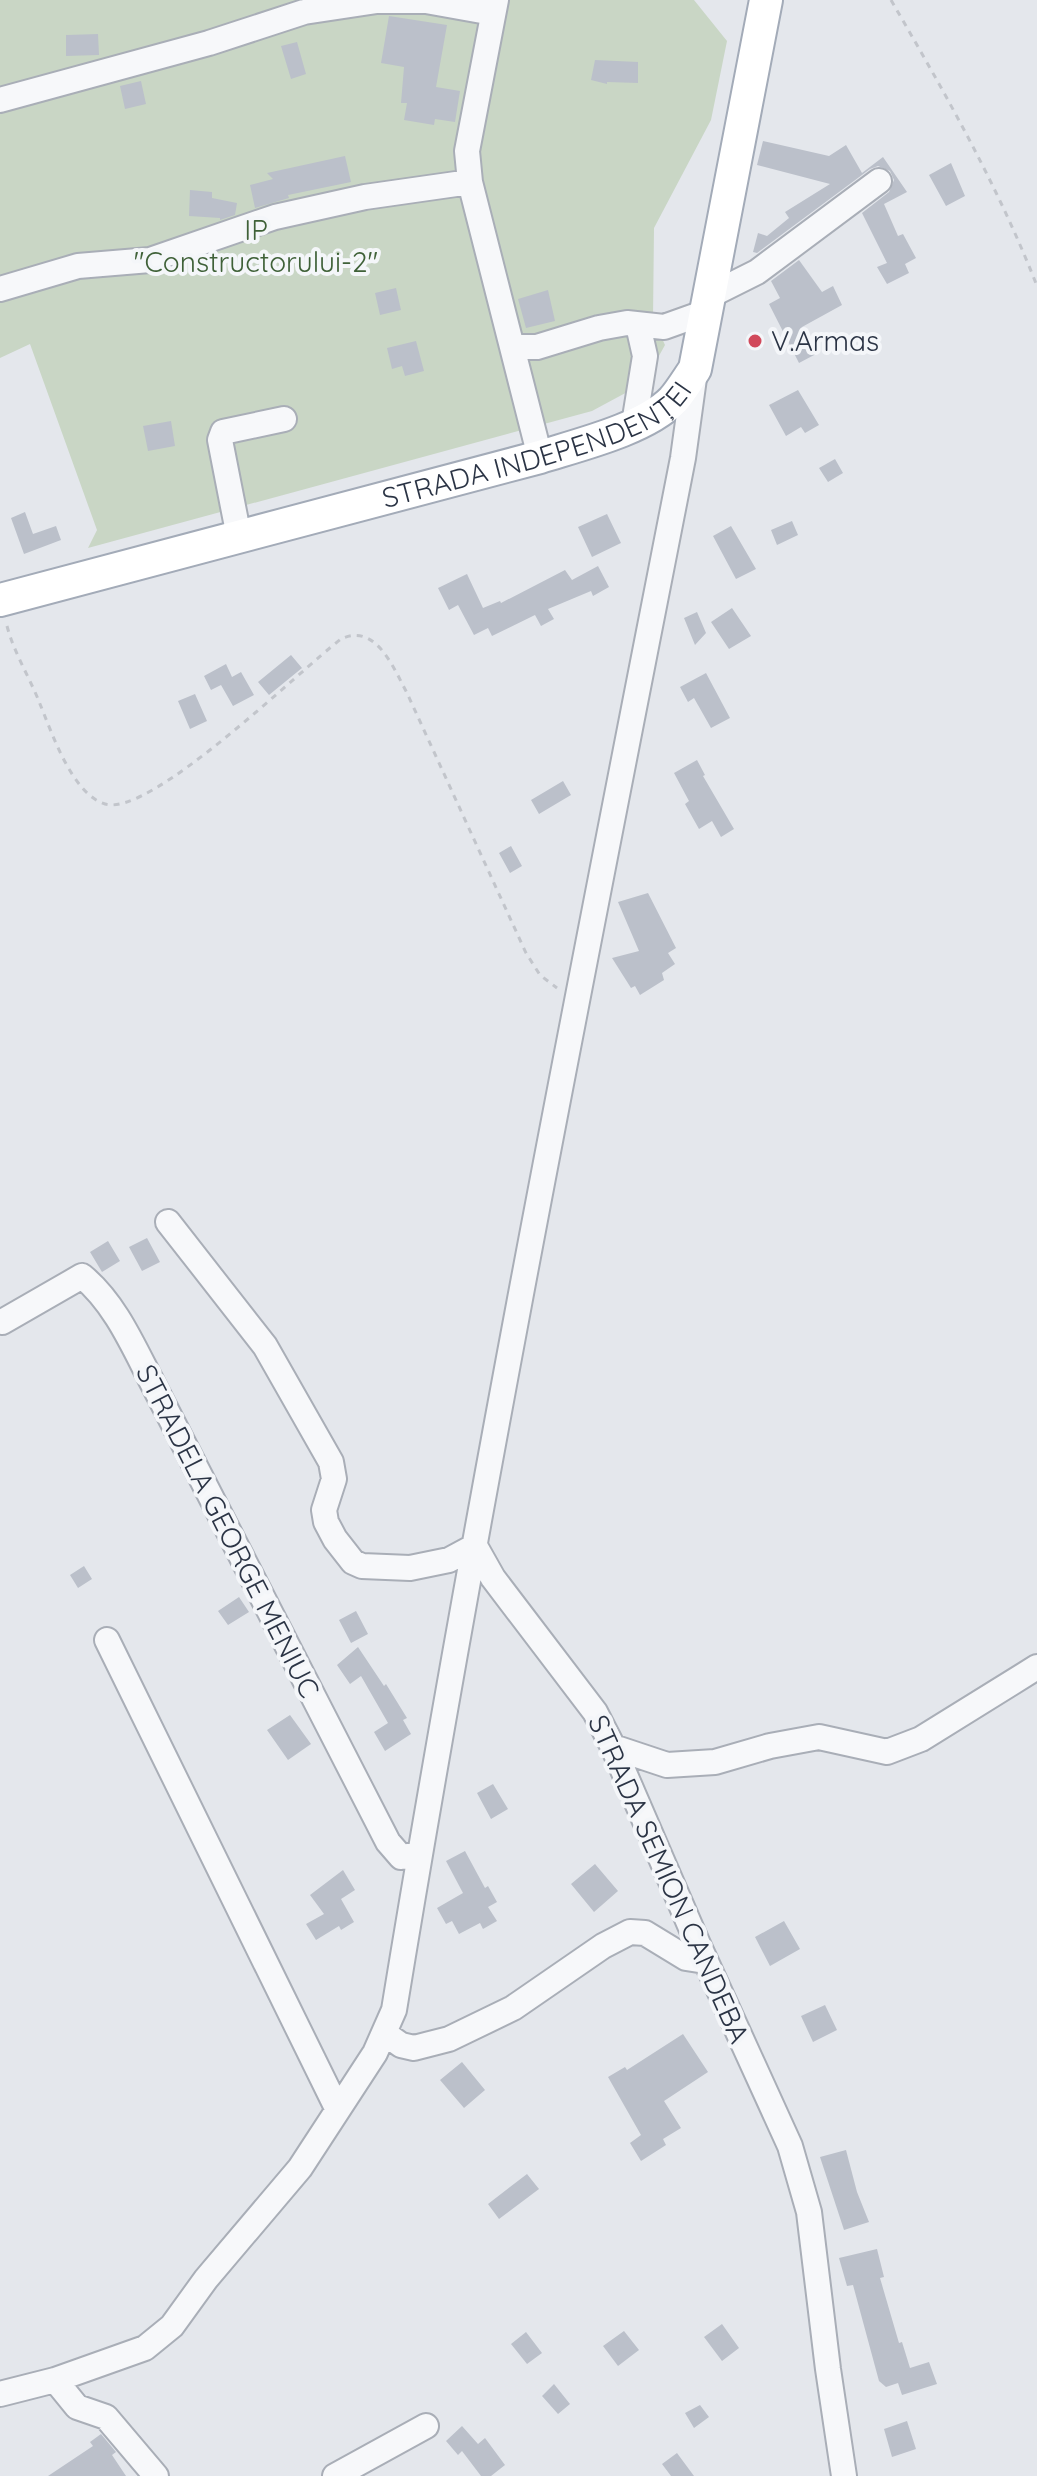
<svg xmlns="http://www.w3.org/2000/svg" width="1037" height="2476" viewBox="0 0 1037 2476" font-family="Quicksand,sans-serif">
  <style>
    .green { fill: #c9d6c5 }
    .building { fill: #bbc0ca }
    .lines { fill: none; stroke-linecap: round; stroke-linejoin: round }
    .minor-casing { stroke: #a9aeb7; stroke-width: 28 }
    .major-casing { stroke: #a3abb8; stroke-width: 36 }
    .path { stroke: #c2c5cb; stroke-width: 3; stroke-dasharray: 6 6; stroke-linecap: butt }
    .minor { stroke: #f7f8fa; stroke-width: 24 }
    .major { stroke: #fff; stroke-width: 32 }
    .poi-dot { fill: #d1495b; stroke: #f4f6f9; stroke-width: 3 }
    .labels { text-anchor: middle; stroke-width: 8; stroke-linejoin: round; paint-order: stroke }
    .park-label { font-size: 28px; fill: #3f6138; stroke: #f4f6f9 }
    .poi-label { font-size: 28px; fill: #2b3445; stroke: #f4f6f9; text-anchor: start }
    .street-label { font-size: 28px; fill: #2b3445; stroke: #f4f6f9 }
  </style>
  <rect width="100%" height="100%" fill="#e4e7ec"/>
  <path class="green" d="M0,0H694L727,41L711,120L654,228L653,319L665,345L644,383L592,411L88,548L97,530L30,344L0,358Z"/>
  <path class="building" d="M389,16L447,25L436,87L460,91L455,122L435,119L434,125L404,120L407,103H401L404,67L381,63Z
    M98,34L99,55L66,56V35Z
    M297,42L306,74L291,79L281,46Z
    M595,60L638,62V83L607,82V84L591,80Z
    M141,81L146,104L125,109L120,86Z
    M763,141L829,156L846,145L862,173L883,157L907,192L884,204L898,236L903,234L916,258L905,264L909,273L887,284L877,267L887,263L862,213L889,192L894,180L890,171L878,166L870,169L757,253L753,252L758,233L767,236L789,218L785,212L830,184L757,165Z
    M345,156L351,182L288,195L289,198L255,208L250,185L273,179L267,173Z
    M951,163L965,196L946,206L929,175Z
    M190,190L212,192V198L237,203L235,215L220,220V218L189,216Z
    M799,260L822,292L833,286L842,305L802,327L816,354L799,363L769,304L780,298L771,281Z
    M396,288L401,310L380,315L375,293Z
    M548,290L555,321L526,328L518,299Z
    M416,341L424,371L405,376L402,366L392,369L387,348Z
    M798,390L819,425L805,433L801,427L786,436L769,405Z
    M171,421L175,446L148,451L143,426Z
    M835,459L843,473L828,482L819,468Z
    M25,512L33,534L56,526L61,540L24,554L11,518Z
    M607,514L621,543L592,557L578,527Z
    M792,521L798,535L777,545L771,530Z
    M731,526L756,569L736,579L713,536Z
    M598,566L609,587L593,596L591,591L548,609L554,619L541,626L535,615L492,636L488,628L474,635L458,605L449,610L438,588L467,574L483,608L500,601L501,603L565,570L572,580Z
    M732,608L751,636L729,649L711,622Z
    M697,612L706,633L695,645L684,618Z
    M291,655L302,668L269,695L258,682Z
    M226,664L232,677L241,672L254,695L233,706L221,685L211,690L204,676Z
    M706,673L730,718L711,728L694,698L688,702L680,687Z
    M195,694L207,721L190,729L178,701Z
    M697,760L705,775L703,776L734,829L721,837L712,821L699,829L685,804L689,801L674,773Z
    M563,781L571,795L539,814L531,800Z
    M511,846L522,866L510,873L499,853Z
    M648,893L676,948L668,953L675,964L662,973L664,980L640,995L635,986L631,988L612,958L639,951L618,902Z
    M147,1238L160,1262L142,1271L129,1247Z
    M108,1241L120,1261L102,1272L90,1252Z
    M84,1566L92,1579L78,1588L70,1575Z
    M239,1597L249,1612L228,1625L218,1611Z
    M356,1611L368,1634L351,1643L339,1620Z
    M358,1647L384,1686L386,1684L407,1718L403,1720L411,1734L385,1751L374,1732L388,1723L361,1676L350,1684L337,1665Z
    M290,1715L311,1744L288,1760L267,1730Z
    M493,1784L508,1809L491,1819L477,1793Z
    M465,1851L485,1888L488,1886L497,1902L488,1907L497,1921L483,1929L480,1923L459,1934L452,1921L446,1924L437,1908L463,1893L446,1861Z
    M595,1864L618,1891L594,1912L571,1884Z
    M343,1870L355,1890L341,1899L354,1922L341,1930L339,1926L316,1940L306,1924L324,1914L310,1895Z
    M784,1921L800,1949L770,1966L755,1937Z
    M825,2005L837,2030L813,2042L801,2016Z
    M683,2034L708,2072L664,2101L681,2128L663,2139L666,2145L641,2161L630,2143L641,2135L608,2077L625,2067L627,2070Z
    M462,2062L485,2090L464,2108L440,2080Z
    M846,2150L857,2192L869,2222L844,2230L820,2157Z
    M527,2174L539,2189L499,2219L488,2204Z
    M877,2249L884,2277L880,2278L899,2343L902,2342L910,2368L929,2362L937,2384L902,2395L898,2383L886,2387L879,2381L853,2285L847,2286L839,2258Z
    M722,2324L739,2348L722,2361L704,2337Z
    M624,2331L639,2350L618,2366L603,2346Z
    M526,2332L542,2353L527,2364L511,2344Z
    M554,2384L570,2404L558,2414L542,2396Z
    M700,2405L709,2417L694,2428L685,2413Z
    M907,2421L916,2449L892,2457L884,2429Z
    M462,2426L478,2444L485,2438L505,2465L491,2476H481L462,2451L458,2455L446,2441Z
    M101,2434L116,2452L112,2455L126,2476H48L93,2446L90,2442Z
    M677,2453L694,2476H671L662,2464Z"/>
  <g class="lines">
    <defs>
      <path id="minor" d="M496,0L467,151L470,182L540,457
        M0,100L209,43L304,12L377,1H426L493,13
        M0,289L78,266L150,260L275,217L365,197L470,182
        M709,296L757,272L879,181
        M512,347H537L599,328L627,323L664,327L706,312
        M634,424L645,356L638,325
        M239,537L220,440L223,432L284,419
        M168,1222L265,1346L331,1462L334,1479L324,1510L326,1522L335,1539L353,1562L362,1566L410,1568L449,1560L475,1546
        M2,1322L82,1276C116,1304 134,1348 154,1386L388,1842L401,1857L420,1854
        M475,1546L493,1578L595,1712L613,1747L698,1944L790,2146L809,2212L828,2369L844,2476
        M107,1640L337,2108
        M613,1747L667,1765L715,1762L770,1746L819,1737L887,1752L921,1739L1037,1667
        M384,2033L401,2045L414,2048L449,2039L513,2008L603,1946L630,1932L645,1933L686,1958L705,1961
        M55,2380L77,2407L106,2417L156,2476
        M0,2394L55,2380L145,2348L172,2326L206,2279L300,2168L375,2053L394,2010C479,1491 582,974 683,458L695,371
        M335,2476L426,2426"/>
      <g id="major">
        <path id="s1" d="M0,600L540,457C578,445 645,429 673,400C681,391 688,379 695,369L766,0"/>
      </g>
    </defs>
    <use href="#minor" class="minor-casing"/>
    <use href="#major" class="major-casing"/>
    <path class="path" d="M891,0C945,93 998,186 1037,286
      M7,626C14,653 30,678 40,704C52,733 72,794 105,804C150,818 300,670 341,639C376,622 394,669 407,693L526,953L540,975L557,988"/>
    <use href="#minor" class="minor"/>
    <use href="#major" class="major"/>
  </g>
  <circle class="poi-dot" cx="755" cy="341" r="8"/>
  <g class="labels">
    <g class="park-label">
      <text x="256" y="240">IP<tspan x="256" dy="32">"Constructorului-2"</tspan></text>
    </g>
    <g class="poi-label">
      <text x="771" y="351">V.Armas</text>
    </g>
    <g class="street-label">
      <text dy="10" stroke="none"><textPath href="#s1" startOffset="560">STRADA INDEPENDENȚEI</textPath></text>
      <text transform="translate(228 1531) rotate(63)" y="10">STRADELA GEORGE MENIUC</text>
      <text transform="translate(669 1879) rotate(66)" y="10">STRADA SEMION CANDEBA</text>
    </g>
  </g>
</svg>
